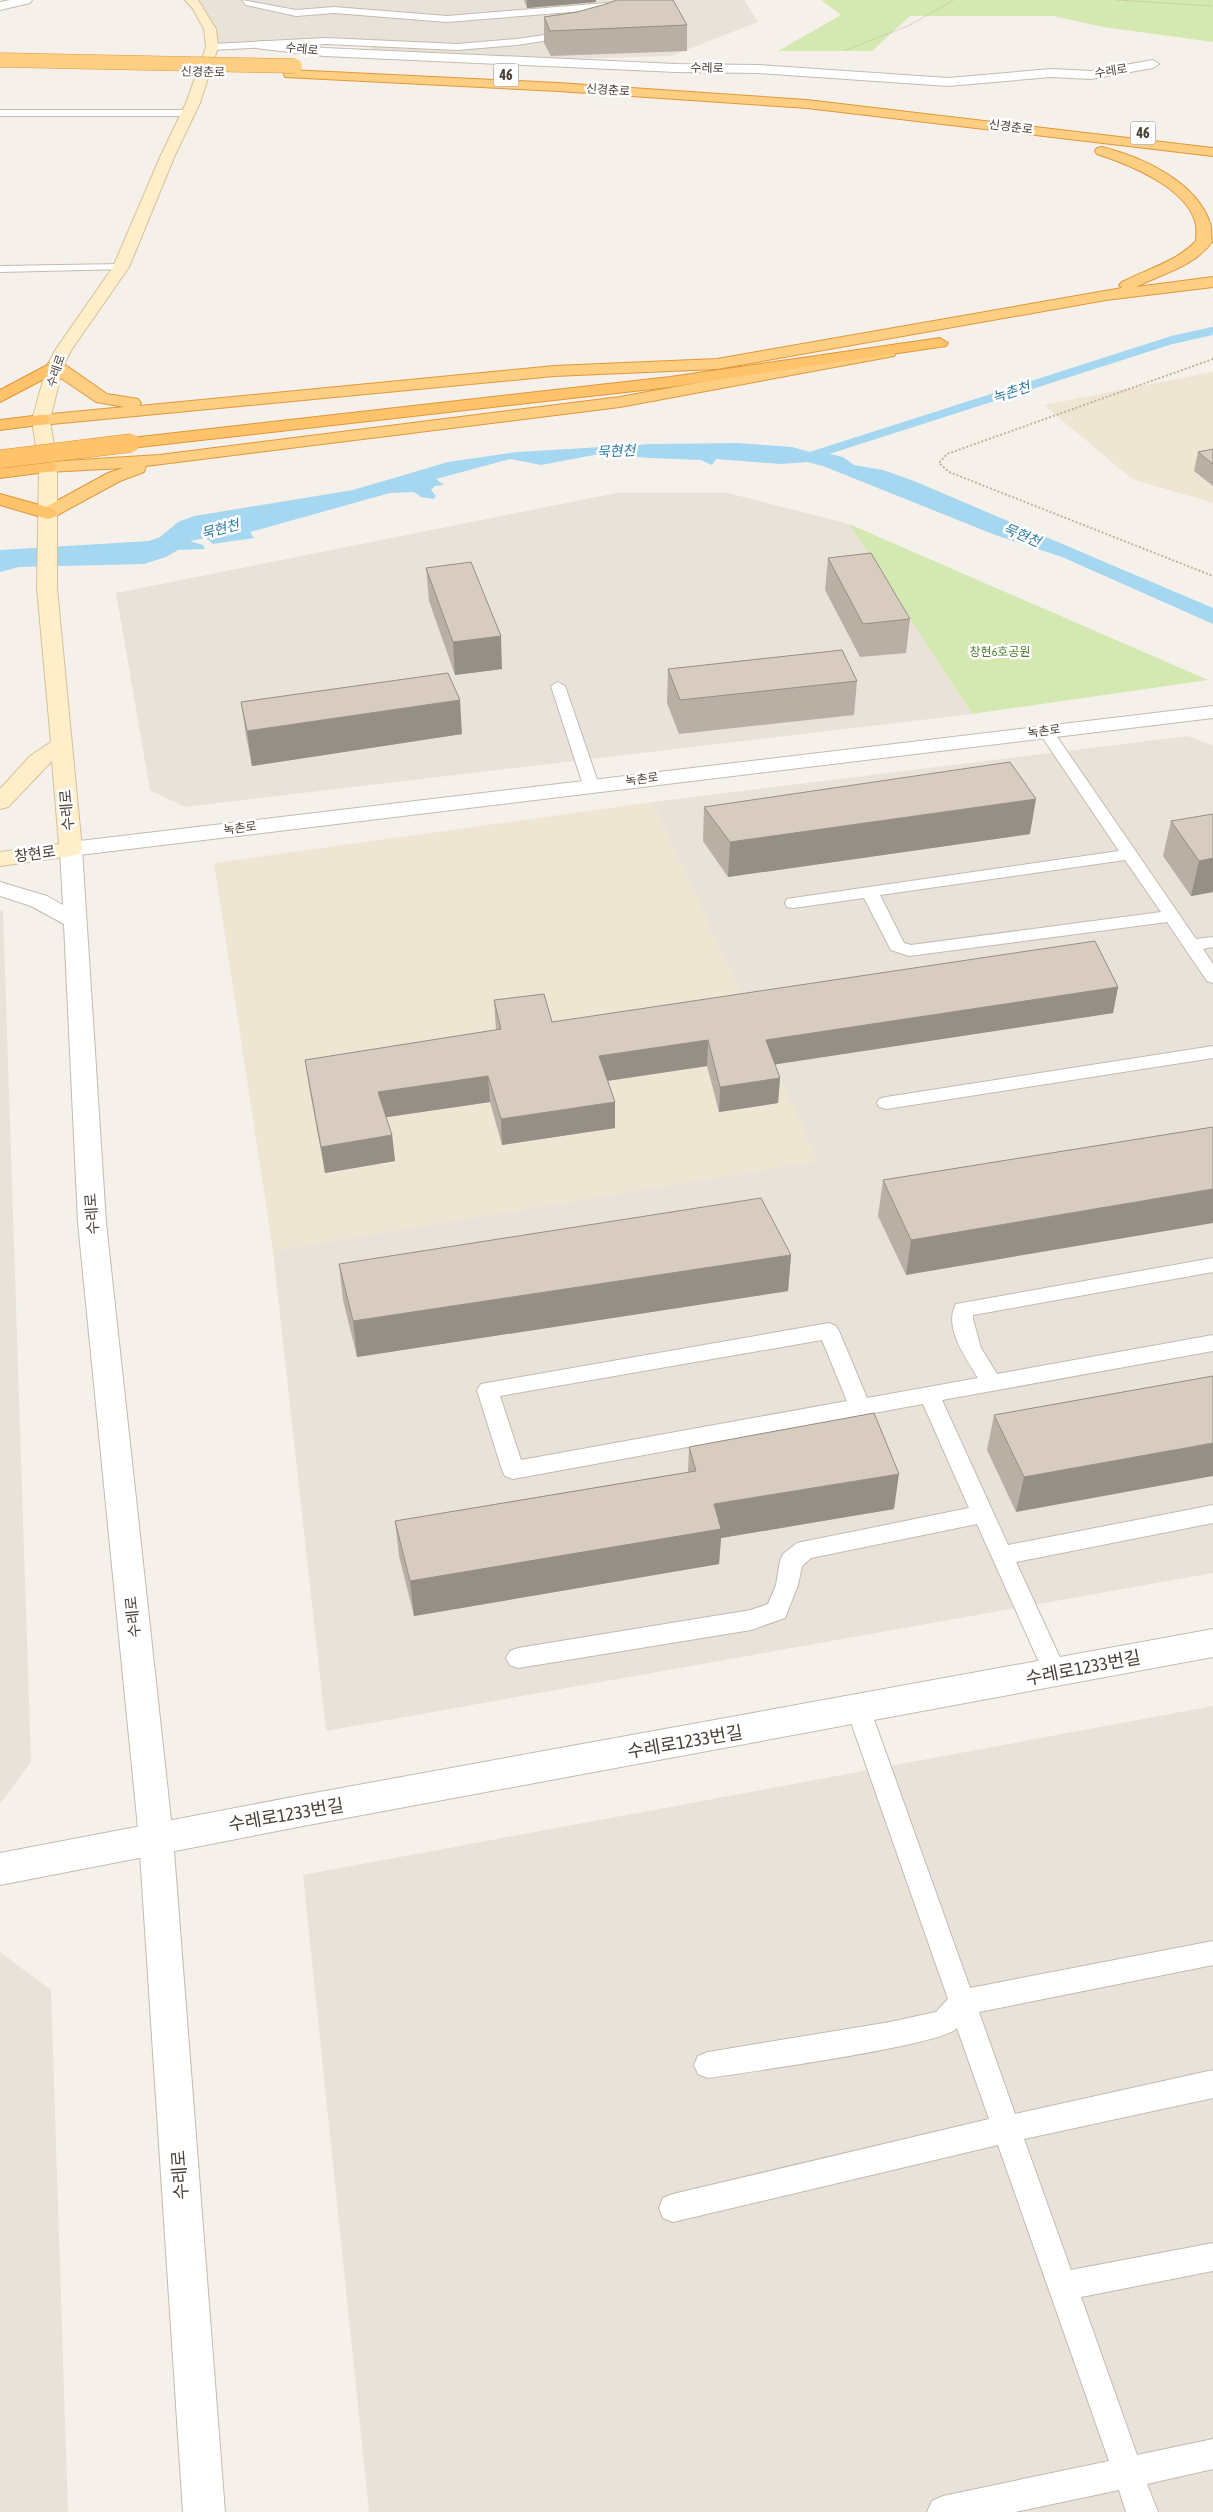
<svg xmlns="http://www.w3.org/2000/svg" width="1213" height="2512" viewBox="0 0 1213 2512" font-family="'Asap Condensed','Noto Sans KR',sans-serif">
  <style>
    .residential { fill: #e9e2d8 }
    .education { fill: #eee5d3 }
    .green { fill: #d4e9b2 }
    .water { fill: #a6d7f1 }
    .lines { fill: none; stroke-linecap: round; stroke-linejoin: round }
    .stream { stroke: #a6d7f1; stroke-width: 8 }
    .service-casing { stroke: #c3bbaf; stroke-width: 2 }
    .minor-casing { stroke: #c3bbaf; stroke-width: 2 }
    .tertiary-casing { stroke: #c3bbaf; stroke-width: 2 }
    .secondary-casing { stroke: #d5c199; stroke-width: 2 }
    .trunk-casing { stroke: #df973a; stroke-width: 2 }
    .motorway-casing { stroke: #df973a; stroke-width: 2 }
    .path-far1 { stroke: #c2b39d; stroke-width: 1; stroke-dasharray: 1 1; stroke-linecap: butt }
    .path { stroke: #c2b39d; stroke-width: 2; stroke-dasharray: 2 2; stroke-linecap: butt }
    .service { fill: #fff; fill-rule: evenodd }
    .minor { fill: #fff; fill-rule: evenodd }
    .tertiary { fill: #fff; fill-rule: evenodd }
    .secondary { fill: #ffeeca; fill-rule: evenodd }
    .trunk { fill: #fecf82; fill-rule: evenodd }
    .motorway { fill: #fec36b; fill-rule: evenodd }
    .trunk-bridge-casing { stroke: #df973a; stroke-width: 15; stroke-linecap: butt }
    .motorway-bridge-casing { stroke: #df973a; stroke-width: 19; stroke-linecap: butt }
    .trunk-bridge { stroke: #fecf82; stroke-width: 14 }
    .motorway-bridge { stroke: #fec36b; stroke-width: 18 }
    .wall { fill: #b9afa4 }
    .shaded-wall { fill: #968f86 }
    .building { fill: #d7ccbf; stroke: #968f86 }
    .labels { text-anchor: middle; stroke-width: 5; stroke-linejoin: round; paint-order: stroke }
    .far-street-label { font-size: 12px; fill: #494137; stroke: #fff }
    .far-park-label { font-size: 12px; fill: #4e7c2a; stroke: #fff }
    .shield { fill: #fff; stroke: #807a73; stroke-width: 1 }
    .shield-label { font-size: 14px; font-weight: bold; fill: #494137 }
    .far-water-label { font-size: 14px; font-style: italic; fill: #2c7aa6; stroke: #fff }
    .street-label { font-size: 15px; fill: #494137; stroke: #fff }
    .near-street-label { font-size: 18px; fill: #494137; stroke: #fff }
  </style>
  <rect width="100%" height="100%" fill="#f5f1ea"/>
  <path class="residential" d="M191,0H744L758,22L671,56L525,60L365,55L373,45L352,41L212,47Z
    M616,493H728L849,524L972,714L185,807L150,790L116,593Z
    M1188,736L1213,746V1573L326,1731L273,1251L818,1161L653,802Z
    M0,910H3L31,1762L0,1804Z
    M1213,1706V2512H369L303,1875Z
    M0,1952L51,1990L68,2512H0Z"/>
  <path class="education" d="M1213,372V503L1132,479L1044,405Z
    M653,802L819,1161L273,1251L214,863Z"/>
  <path class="green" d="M821,0H1213V42L1103,27L1053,16H910L872,51H778L841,15Z
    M849,524L1208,680L972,714Z"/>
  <path class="water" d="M738,443L792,447L814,453H826L843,457L854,465L883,470L914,481L1213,608V624L1062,557L995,535L823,466L807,462L781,464L716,459L712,465L701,460L649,458L605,453L541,465L510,459L436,479L444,485L435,486L431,490L436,496L434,499L421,497L414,492L390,493L250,532L254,538L213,544L206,538L190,541L203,545L205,549L178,550L166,557L144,564L19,567L0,572V550L149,541L160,537L178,522L194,516L353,490L448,462L517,452L652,444Z"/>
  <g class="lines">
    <path class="stream" d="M810,456L1172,340L1213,331"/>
    <defs>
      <path id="service" d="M242,0L296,10L334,7L447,16L619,2L623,0L632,2L621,8L447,22L334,13L296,16L246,5Z
        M572,31L575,32V36L517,45L457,50L326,44L212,50L207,47L212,44L326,38L457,44L517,39Z
        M0,110H187L192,113L187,116H0Z
        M121,264L127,267L125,269L0,272V266Z
        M558,682L565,686L599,785L597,788L591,790L583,785L551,686Z
        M1046,726L1051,728L1196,939L1213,937V947L1203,949L1213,964V983L1207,981L1167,922L909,956L891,950L864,898L793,908L787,907L785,903L787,899L793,898L1119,851L1038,731ZM1125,860L1161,912L911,945L904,943L880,895Z
        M1213,1046V1058L886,1109L879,1107L877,1103L879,1099L886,1097Z
        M1213,1258V1272L973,1315V1319L981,1348L997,1374L1213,1335V1351L942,1400L1008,1545L1213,1505V1523L1016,1562L1067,1673L1063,1680L1055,1683L1047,1680L977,1524L811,1558L802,1566L798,1585L785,1618L751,1630L518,1668L510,1665L506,1658L510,1651L518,1648L751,1610L768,1604L776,1585L780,1561L783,1554L797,1543L969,1508L923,1404L513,1479L505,1476L502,1470L477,1390L481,1384L829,1323L836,1326L839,1331L867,1398L978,1378C966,1358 943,1327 956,1304ZM822,1340L847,1401L521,1460L500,1396Z
        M859,1701L868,1704L871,1711L970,1988L1213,1941V1965L979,2012L1015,2114L1213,2070V2098L1024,2139L1071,2270L1213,2243V2271L1081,2297L1137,2455L1213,2439V2469L1147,2484L1158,2512H1126L1119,2490L1015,2512H927L932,2501L943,2496L1109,2461L998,2145L673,2222L663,2218L659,2208L663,2198L673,2194L989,2119L957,2028C941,2046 745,2072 708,2078L698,2074L694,2065L698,2056L708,2052L890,2022L936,2012L948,1999L847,1711L850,1704Z"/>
      <path id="minor" d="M10,0H32L30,3L0,10V2Z
        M259,41L324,48L676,64L758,65L948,78L1051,69L1091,71L1153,60L1159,64L1153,68L1091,79L1051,77L948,86L758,73L676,72L324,56L255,48L253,45Z
        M1213,706V718L71,856L63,854L60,849L63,844L71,842Z
        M1213,1629V1657L303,1826L0,1885V1853L303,1795Z"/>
      <path id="tertiary" d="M71,842L79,844L82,849L106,1223L173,1838L225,2512H183L139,1838L78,1223L64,924L31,906L0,896V882L47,896L63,905L60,849L63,844Z"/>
      <path id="secondary" d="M185,0H198L216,29L218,47L200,103L175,155L129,267L72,349L63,366L50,420L57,467V588L82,849L79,854L71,856L0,866V852L59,844L52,761L8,807L0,809V789L30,756L51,742L37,588L39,467L32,420L47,366L56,349L113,267L161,155L186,103L206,47L204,29L193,9Z"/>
      <path id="trunk" d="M290,70L558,83L807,100L1213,148V156L807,108L558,91L285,77L284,74L285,71Z
        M1102,147C1142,157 1196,181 1210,223C1212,228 1211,236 1212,242C1194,267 1161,274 1136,287L1213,277V287L1106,300L717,369L554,376L41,425L35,424L32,420L35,416L41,415L125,407L96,402L49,370L47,366L49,362H61L107,394L138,399L141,403L139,406L554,366L717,359L1122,288L1119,285L1122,282C1147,269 1176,262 1196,241C1196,236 1197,230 1196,225C1189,188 1128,164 1097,154L1095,151L1097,148Z
        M888,348L894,350L896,353L894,356L620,407L146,466L144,472L120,481L54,517H42L39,513L42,509L108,473L123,468L48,472L42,471L39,467L42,463L48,462L159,455L620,397Z"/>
      <path id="motorway" d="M940,338L948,343L946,346L670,387L131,448L125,447L122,443L125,439L131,438L670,377Z
        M55,361L61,362L63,366L61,370L0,402V390Z
        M41,415L47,416L50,420L47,424L0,430V420Z
        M48,462L54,463L57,467L54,471L0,478V468Z
        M0,494L54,509L57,513L54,517L48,519L0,505Z"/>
    </defs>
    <use href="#service" class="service-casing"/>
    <use href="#minor" class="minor-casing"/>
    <use href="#tertiary" class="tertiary-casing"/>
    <use href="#secondary" class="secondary-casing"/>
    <use href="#trunk" class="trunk-casing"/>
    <use href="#motorway" class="motorway-casing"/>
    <path class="path-far1" d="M1117,0L1213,6
      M846,50L910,25L954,0"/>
    <path class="path" d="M1213,359L947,454L939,463L949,472L1213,576"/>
    <use href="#service" class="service"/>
    <use href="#minor" class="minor"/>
    <use href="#tertiary" class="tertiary"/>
    <use href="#secondary" class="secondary"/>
    <use href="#trunk" class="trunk"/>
    <use href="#motorway" class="motorway"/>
    <defs>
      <path id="trunk-bridge" d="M0,60L295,66"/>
      <path id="motorway-bridge" d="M0,459L131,443"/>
    </defs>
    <use href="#trunk-bridge" class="trunk-bridge-casing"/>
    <use href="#motorway-bridge" class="motorway-bridge-casing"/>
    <use href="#trunk-bridge" class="trunk-bridge"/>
    <use href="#motorway-bridge" class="motorway-bridge"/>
  </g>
  <path class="wall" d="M524,0H596V2L527,8Z
    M544,17L687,25V51L551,56L544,43Z
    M1213,449V486L1194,471L1198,452Z
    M828,558L910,619L906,653L860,657L825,590Z
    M426,568L502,669L455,675L429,601Z
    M668,669L857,681L854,715L679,734L667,703Z
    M241,702L462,734L252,766L246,736Z
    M704,807L1030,834L728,877L703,841Z
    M1213,814V892L1191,896L1163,856L1171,821Z
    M1118,987L1113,1013L775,1064L780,1078L778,1103L719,1112L707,1066L608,1081L615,1102V1128L502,1145L490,1102L386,1117L392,1135L395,1161L325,1173L309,1086L305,1060L496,1030L494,1000L552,1022Z
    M1213,1127L906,1275L878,1216L883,1180Z
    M791,1255L788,1291L357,1357L343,1300L339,1264Z
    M1213,1376L1016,1512L987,1450L994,1415Z
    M689,1447L894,1509L721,1538L719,1564L414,1616L399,1556L395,1521L688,1472Z"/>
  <path class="shaded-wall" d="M527,0H596V2L527,8Z
    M501,636L502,669L455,675L453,642Z
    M460,700L462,734L252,766L247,731Z
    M1036,799L1030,834L728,877L730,842Z
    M1213,858V892L1191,896L1199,861Z
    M1118,987L1113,1013L765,1066L766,1040Z
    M708,1040L707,1066L599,1082V1056Z
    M488,1076L490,1102L381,1118L378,1092Z
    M780,1078L778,1103L719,1112L720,1087Z
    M615,1102V1128L502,1145L501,1119Z
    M392,1135L395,1161L325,1173L321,1147Z
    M1213,1189V1223L906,1275L911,1240Z
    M791,1255L788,1291L357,1357L353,1321Z
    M1213,1443V1476L1016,1512L1024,1477Z
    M899,1474L894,1509L721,1538L719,1564L414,1616L410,1581L714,1504Z"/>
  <path class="building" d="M617,0H673L687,25L550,31L544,17L577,12L606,4Z
    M1213,449V464L1198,452Z
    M871,553L910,619L863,624L828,558Z
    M471,562L501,636L453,642L426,568Z
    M842,650L857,681L680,700L668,669Z
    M448,673L460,700L247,731L241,702Z
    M1010,762L1036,799L730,842L704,807Z
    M1213,814V858L1199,861L1171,821Z
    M1095,941L1118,987L766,1040L780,1078L720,1087L708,1040L599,1056L615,1102L501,1119L488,1076L378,1092L392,1135L321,1147L305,1060L501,1029L494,1000L544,994L552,1022Z
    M1213,1127V1189L911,1240L883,1180Z
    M761,1198L791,1255L353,1321L339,1264Z
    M1213,1376V1443L1024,1477L994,1415Z
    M874,1413L899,1474L714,1504L721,1529L410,1581L395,1521L696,1471L689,1447Z"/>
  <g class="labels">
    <g class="far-street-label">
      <text transform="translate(302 49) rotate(6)" y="4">수레로</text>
      <text transform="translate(707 68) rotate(1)" y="4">수레로</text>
      <text transform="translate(1111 71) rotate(-9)" y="4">수레로</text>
      <text transform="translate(203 72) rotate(1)" y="4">신경춘로</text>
      <text transform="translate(608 90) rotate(4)" y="4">신경춘로</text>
      <text transform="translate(1011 127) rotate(7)" y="4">신경춘로</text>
      <text transform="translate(56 371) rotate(-71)" y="4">수레로</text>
      <text transform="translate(1044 731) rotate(-7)" y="4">녹촌로</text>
      <text transform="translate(642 779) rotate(-7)" y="4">녹촌로</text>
      <text transform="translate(240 828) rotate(-7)" y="4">녹촌로</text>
    </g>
    <g class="far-park-label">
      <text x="1000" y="656">창현6호공원</text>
    </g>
    <g class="shield">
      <rect x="493.5" y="63.5" width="25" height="23" rx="4"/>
      <rect x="1130.5" y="121.5" width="25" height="23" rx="4"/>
    </g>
    <g class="shield-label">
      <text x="506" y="80">46</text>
      <text x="1143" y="138">46</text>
    </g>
    <g class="far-water-label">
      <text transform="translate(1011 392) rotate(-18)" y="5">녹촌천</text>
      <text transform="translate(616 451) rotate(-3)" y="5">묵현천</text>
      <text transform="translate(220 529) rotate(-15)" y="5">묵현천</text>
      <text transform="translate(1022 535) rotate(23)" y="5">묵현천</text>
    </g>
    <g class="street-label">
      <text transform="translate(67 810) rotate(-95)" y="5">수레로</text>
      <text transform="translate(35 854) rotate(-8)" y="5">창현로</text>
      <text transform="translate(92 1214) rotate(-94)" y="5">수레로</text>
      <text transform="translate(133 1617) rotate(-96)" y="5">수레로</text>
    </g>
    <g class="near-street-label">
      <text transform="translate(1083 1668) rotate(-11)" y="6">수레로1233번길</text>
      <text transform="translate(685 1742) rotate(-10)" y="6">수레로1233번길</text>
      <text transform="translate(286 1815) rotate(-10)" y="6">수레로1233번길</text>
      <text transform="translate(180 2175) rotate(-94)" y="6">수레로</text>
    </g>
  </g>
</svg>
